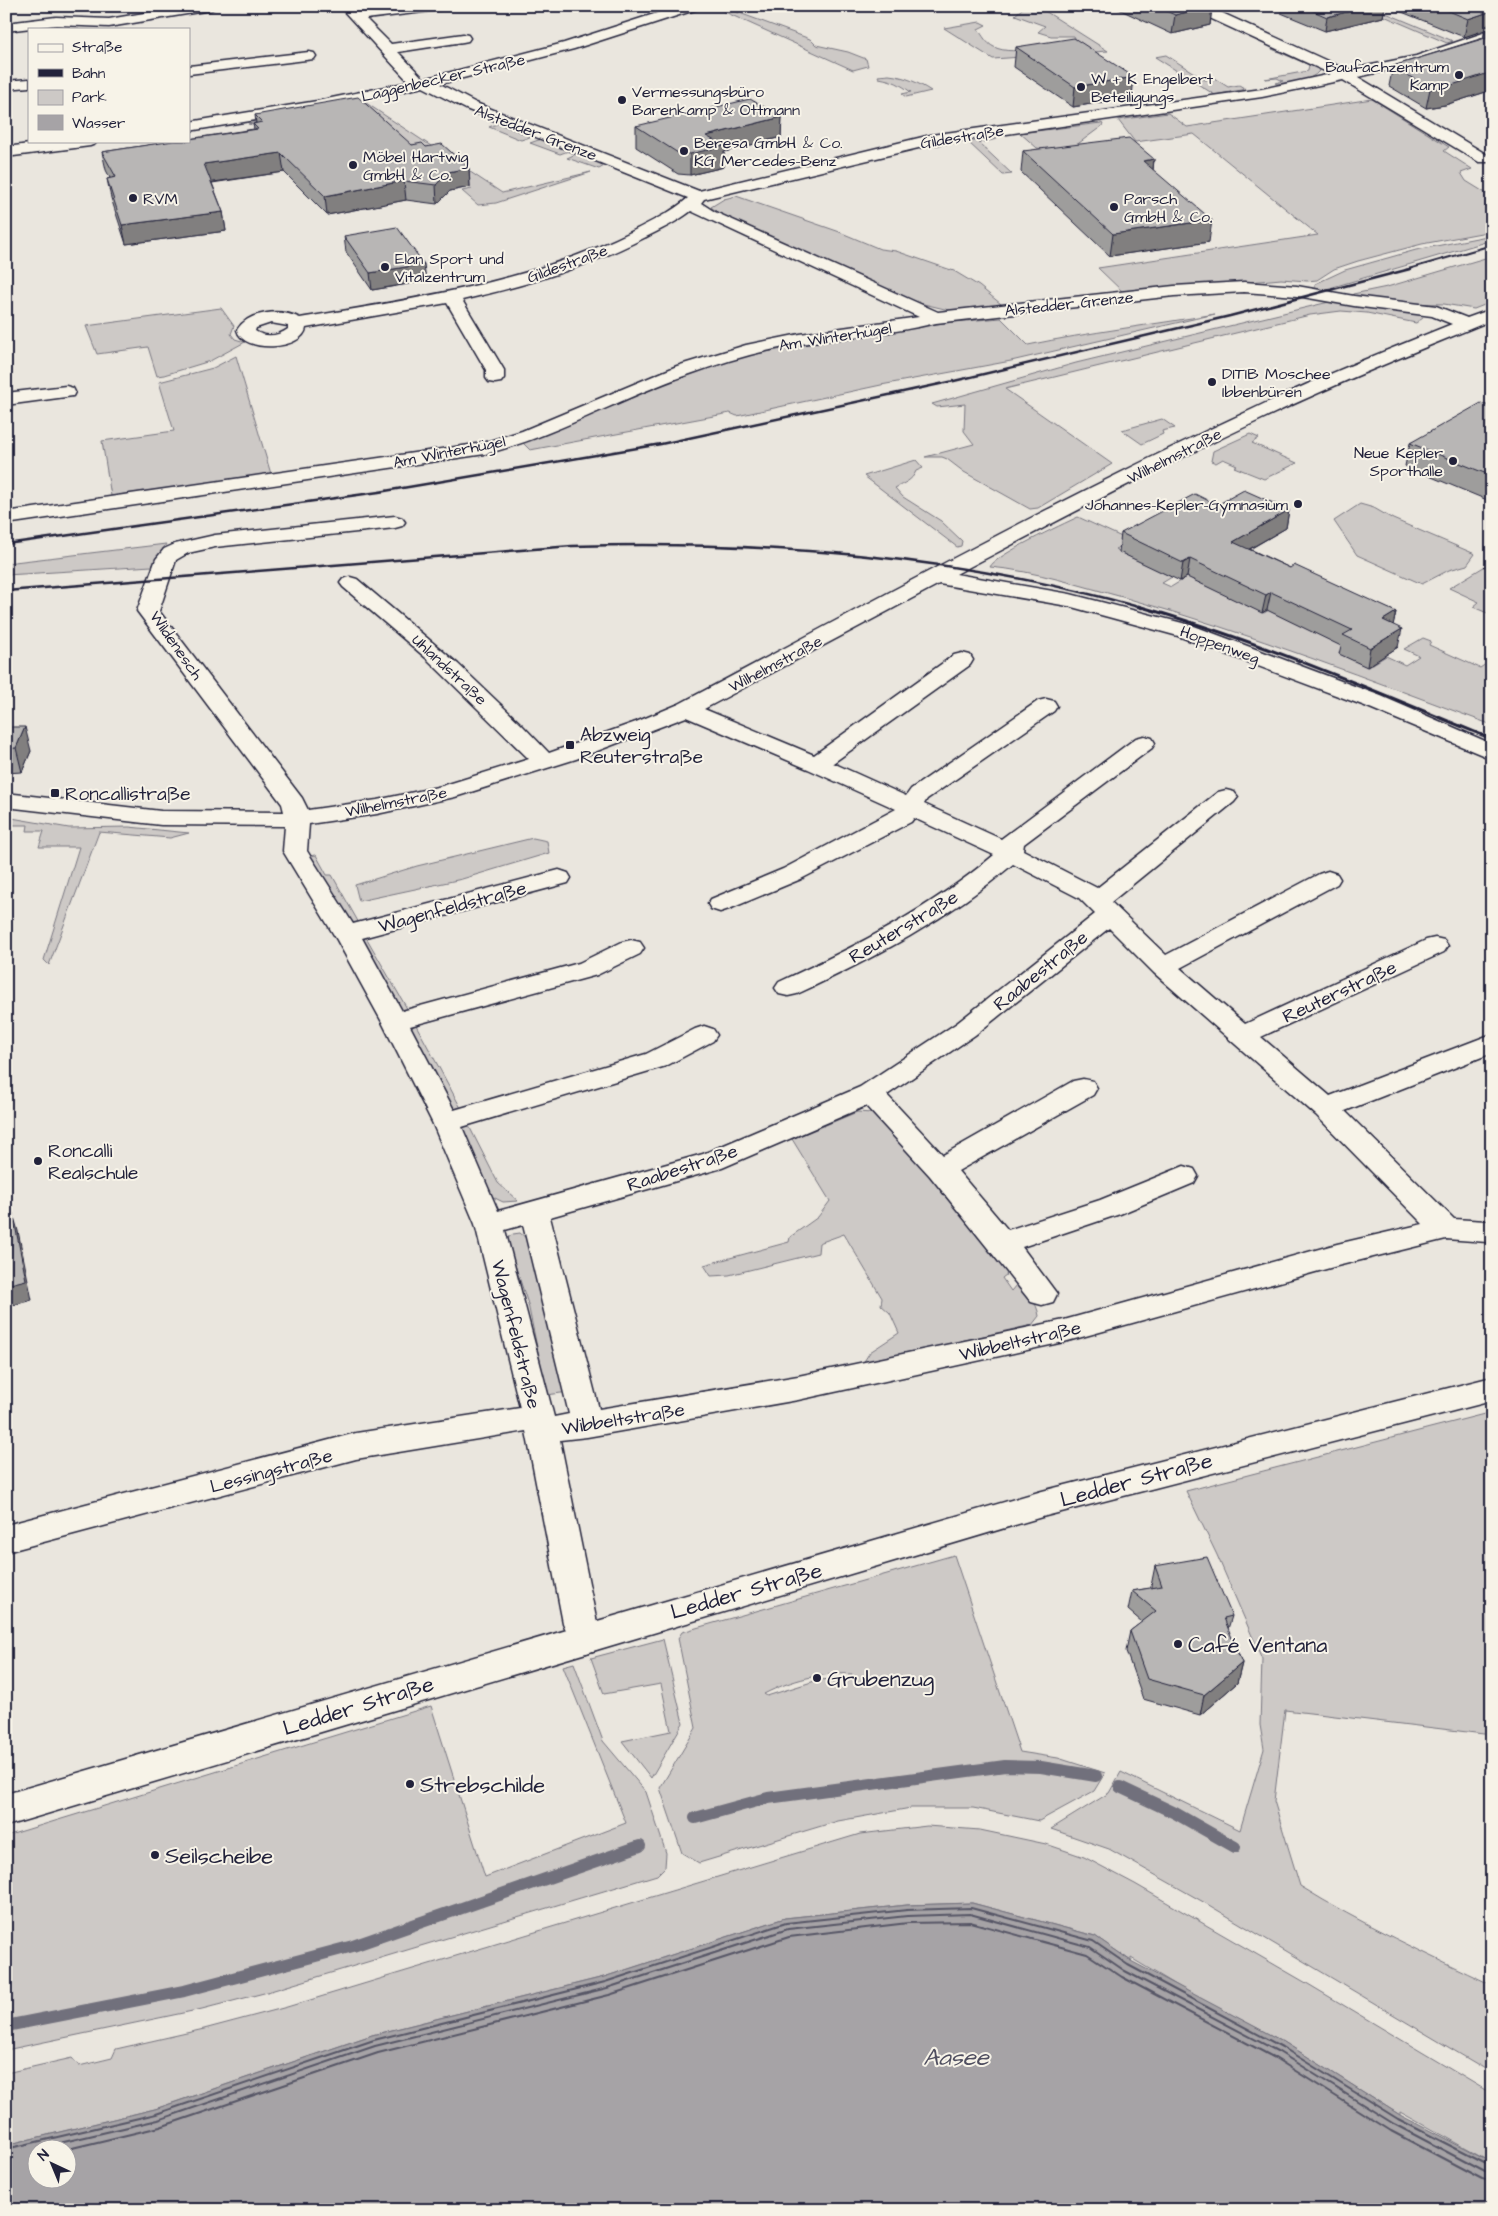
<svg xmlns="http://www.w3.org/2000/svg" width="1498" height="2216" viewBox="0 0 1498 2216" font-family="'Architects Daughter',sans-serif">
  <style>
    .green { fill: #cdc9c6; stroke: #787680; fill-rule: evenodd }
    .water { fill: #a6a3a6; stroke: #716f7b; fill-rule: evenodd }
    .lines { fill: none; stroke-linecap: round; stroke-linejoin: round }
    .shore { stroke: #575666; stroke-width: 2 }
    .stream { stroke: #716f7b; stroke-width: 12 }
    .minor-casing { stroke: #22223b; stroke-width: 3 }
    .major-casing { stroke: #22223b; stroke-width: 3 }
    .minor { fill: #f7f3e8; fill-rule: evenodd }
    .major { fill: #f7f3e8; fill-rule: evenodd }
    .rail-far2 { stroke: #22223b; stroke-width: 2 }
    .rail-far1 { stroke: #22223b; stroke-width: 2.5 }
    .rail { stroke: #22223b; stroke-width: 3 }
    .wall { fill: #9e9d9c; stroke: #22223b }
    .shaded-wall { fill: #817f7f; stroke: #22223b }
    .building { fill: #b8b6b5; stroke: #22223b }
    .poi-dot { fill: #22223b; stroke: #f7f3e8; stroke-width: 2 }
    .labels { text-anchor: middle; stroke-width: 4; stroke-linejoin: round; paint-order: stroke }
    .far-poi-label { font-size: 16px; fill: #22223b; stroke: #f7f3e8; text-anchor: start }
    .far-street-label { font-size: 16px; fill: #22223b; stroke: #f7f3e8 }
    .poi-label { font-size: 19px; fill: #22223b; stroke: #f7f3e8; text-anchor: start }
    .street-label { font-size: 19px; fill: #22223b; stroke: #f7f3e8 }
    .near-street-label { font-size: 22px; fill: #22223b; stroke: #f7f3e8 }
    .near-poi-label { font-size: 22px; fill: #22223b; stroke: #f7f3e8; text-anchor: start }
    .near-water-label { font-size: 24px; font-style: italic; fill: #504f60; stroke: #f7f3e8 }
  </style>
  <rect width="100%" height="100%" fill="#eae6de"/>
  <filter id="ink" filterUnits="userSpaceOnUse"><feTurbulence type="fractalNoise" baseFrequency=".02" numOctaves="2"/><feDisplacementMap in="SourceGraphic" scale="10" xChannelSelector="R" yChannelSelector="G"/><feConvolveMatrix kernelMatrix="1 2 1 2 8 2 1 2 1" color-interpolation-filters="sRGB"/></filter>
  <g filter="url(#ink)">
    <path class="green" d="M1021,6H1037L1108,51L993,59L944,28L980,22L986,25L978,29C983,36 986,43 994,47C1014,57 1054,44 1076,40L1074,36H1051L1038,32L1045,26L1015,15L1023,8Z
      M1369,6L1453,41L1447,43L1370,10Z
      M716,8L734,11L810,39L816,45L848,52L866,59L868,66L853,70Z
      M1276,48L1315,66L1319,71C1311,82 1289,82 1277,84L1275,83L1283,81L1277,78L1265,79L1308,71L1309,65L1272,49Z
      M1166,55L1205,80L1214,78L1228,87L1239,85L1246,89L1215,95L1155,57Z
      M889,75C906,77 917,82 931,91L906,97L902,94L911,92C899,84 895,81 879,78L878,76Z
      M1372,99L1449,147L1444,151L1472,169L1461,173L1466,181L1492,197V231L1422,244L1358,261L1334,269L1317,280L1307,281L1281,279L1125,294L1098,268L1318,235L1194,134L1135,142L1118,120L1168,113L1187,127Z
      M363,101L502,193L591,172L496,203L478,205L462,191L472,189L444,163L248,124Z
      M499,123L533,136L521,140L489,127Z
      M1101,123L1103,124L1102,126L1075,146L1048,150L1037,148L1020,133Z
      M995,137L997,139L979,143L1012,174L1003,175L968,142Z
      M541,139L571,150L560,154L530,143Z
      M578,153L604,164L606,165L599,169L567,158Z
      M736,196L837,231L880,249L896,251L954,271L979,286L1001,304L998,309L953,311L911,301L717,212L711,207L724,199Z
      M1492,235V240L1323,290L1315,288V284L1345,270L1416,250Z
      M1492,256V302L1474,309L1444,304L1403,303L1351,297L1353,294L1387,287Z
      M1333,301L1418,313L1423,318L1416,323L1367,313L1341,311L1310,315L1005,389L1112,464L1038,508L1030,509L964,472L947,459L942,457H925L974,444L964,431L965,404L937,407L932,404L1076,363Z
      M221,308L234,326L231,334L235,339L245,342L210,361L164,375L157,376L148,347L97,354L86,326Z
      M1215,314L1011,361L881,385L737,416L730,413L530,450L521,441L664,380L751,355L824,341L943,323L1001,318L1028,345C1090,332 1152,325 1215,314Z
      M236,356L271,474L111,496L102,441L174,431L159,382L213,368Z
      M1162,419L1175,428L1162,431L1163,434L1142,444L1122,430Z
      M1250,434L1259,438L1252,443L1297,463L1264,479L1234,467L1237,465L1223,459L1216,463L1211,461L1213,451Z
      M916,460L923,468L916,471C912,481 904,483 895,488L903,497L941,521L962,541L961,546L957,547L864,476Z
      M1360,504L1374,508L1393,519L1475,554L1467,565L1449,570L1422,584L1357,555L1334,521Z
      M1078,517L1126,539L1125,544L1115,549L1172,577L1162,583L1171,587L1184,579L1186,576L1264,613L1269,610L1349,649L1341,654L1368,667L1386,656L1405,665L1419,656L1404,649L1423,638L1431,641L1429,645L1480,668L1492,660L1490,698L1492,725C1371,680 1250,633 1126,598C1081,586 1036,571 990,567C994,556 1063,524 1078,517Z
      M166,544L152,566L6,575V563Z
      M1492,562V615L1473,607L1479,602L1449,588Z
      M6,817L69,828L129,827L189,833L170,838L99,832L49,965L44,960L79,847H39L44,831H27L28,825H6Z
      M533,838L547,841L549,853L462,879L359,901L355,885L417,866Z
      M316,855L327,875H332L360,925L350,923L310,856Z
      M366,937L409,1012L397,1009L361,942Z
      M416,1025L462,1110L451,1108L410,1028Z
      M857,1112L872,1113L884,1122L928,1170L942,1193L1011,1271L1002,1278L1011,1291L1016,1285C1028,1289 1037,1303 1039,1316L1032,1325L863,1363L870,1352L899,1333L890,1313L881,1305L882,1298L844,1234L819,1243L818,1253L729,1275L711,1276L704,1265L789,1242L790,1237L818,1217L830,1201L792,1139Z
      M468,1124L498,1183L518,1201L503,1202L491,1196L462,1128Z
      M520,1233L525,1237L541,1274L568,1392L547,1395L528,1304L508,1244V1238L513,1234Z
      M1492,1412V1735L1285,1710L1274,1801L1300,1886C1361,1924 1427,1954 1492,1985V2073L1207,1904L1109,1849L1051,1829L1109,1793L1121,1772L1240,1830L1264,1749L1260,1725L1262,1659L1217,1555L1186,1491Z
      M954,1555L1020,1752L1058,1758L1105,1773L1094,1791L1039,1821L973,1808H911L838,1821L699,1863L682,1853L660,1788L696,1728L678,1638L682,1632ZM852,1674L851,1678L818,1680L767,1696L764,1694C791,1680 822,1672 852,1674Z
      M663,1639L683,1723L651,1778L622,1741L671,1731L661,1684L604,1694L591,1658Z
      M574,1663L603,1741L646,1792L666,1853L665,1867L657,1875L264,1993L202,2009L6,2050V1836L431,1706L485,1877L626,1823L563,1666Z
      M927,1826L980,1830L1046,1844L1084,1857L1135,1884L1308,1984L1492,2094V2163L1400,2112V2115L1284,2042L1193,1995L1131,1958V1961L1095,1936L972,1903L907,1905L785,1918L604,1977L372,2035L155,2109L6,2145V2073L72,2058L79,2066L112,2058L116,2049L204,2029L287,2007L860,1834Z"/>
    <path class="water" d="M972,1903L1095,1936L1131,1961L1284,2042L1400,2115L1492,2163V2210H6V2145L155,2109L372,2035L604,1977L785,1918L907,1905ZM38,2148H68V2178H38Z"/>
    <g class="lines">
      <path class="shore" d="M38,2148L158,2120L375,2046L607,1988L788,1929L907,1916L970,1914L1090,1947L1125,1971L1279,2052L1394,2124L1485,2172L1492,2173
        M6,2149L156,2114L374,2040L605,1982L786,1923L907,1910L971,1908L1093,1941L1128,1965L1282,2047L1398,2119L1492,2167
        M68,2149L160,2127L378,2053L609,1995L789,1937L908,1923L970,1922L1087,1954L1122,1977L1275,2058L1391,2131L1482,2179L1492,2181"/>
      <path class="stream" d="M1120,1787L1175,1813L1235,1847
        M695,1818L768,1798L1005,1766L1041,1767L1096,1776
        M6,2026L184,1991L353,1946L640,1846"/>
      <defs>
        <path id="minor" d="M185,6H218L211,10L109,27L56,25L6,31V23L56,17L109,19Z
          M339,6H354L359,12L404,6H447L440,10L366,19L391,44L463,34L468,35L470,38L468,41L463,42L398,52L424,79L564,43L679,6H700L698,9L574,49L440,84L476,103L699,191L931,135L1262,89L1331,74L1190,9L1188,6H1207L1347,70L1416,56L1492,30V39L1425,62L1358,77L1489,156L1492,159L1489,162H1479L1343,80L1262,97L931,145L704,199L701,203L715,212L938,312L1174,286L1244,282L1297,286L1354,296L1436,306L1467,318L1492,309V320C1416,351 1340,382 1266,417C1161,466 1058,520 956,574L1070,594L1194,626L1381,696L1492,744V759L1365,706L1178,636L1068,606L939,584L704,709L814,755L954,655L962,653L970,655L973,660L970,665L833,763L906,796L911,789L1038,701L1046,699L1054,701L1057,706L1054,711L927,799L924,804L1001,839L1136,738L1144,736L1152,738L1155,743L1152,748L1024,844L1023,850L1097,888L1218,792L1226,790L1234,792L1238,797L1234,802L1111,902L1166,955L1319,874L1328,871L1337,874L1340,879L1337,884L1180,968L1245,1024L1426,940L1435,938L1444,940L1448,946L1444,952L1261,1037L1330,1096L1492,1034V1053L1345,1111L1454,1219L1486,1221L1492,1220V1241L1487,1242L1446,1239L1337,1266L1064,1342L798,1400L587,1437L560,1440L597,1623L603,1639L598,1649L586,1653L574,1649L563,1623L526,1431L356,1459L6,1552V1525L356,1433L520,1408L475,1224L432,1122L382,1022L337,940L283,851L285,826L161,825L6,807V793L161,811L284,812L282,804L137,611L156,559L164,549L175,544L215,535L395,516L402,518L405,522L402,526L395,528L215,547L188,553L176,560L159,611L302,798L308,810L377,800L442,786L529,759L426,658L343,587L340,583L343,579L350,577L357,579L458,664L522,725L549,753L636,722L679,704C869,604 1058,499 1253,409C1318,378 1385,351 1452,324L1432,316L1354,306L1297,296L1244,292L1174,296L936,323C891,334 846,337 801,344C763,350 726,361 690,374C621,397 557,436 485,454L6,524V512L483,443L522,431L677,366L746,345L800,334L919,317L691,211C677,222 660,230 644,238C587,267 525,286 462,300L504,370V378L501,382L495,383L489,382L486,378V370L447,303L306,328C303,350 243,354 237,330C248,311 281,308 300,318C413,299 529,283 633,231C652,221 672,212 688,198L466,109L423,87L317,110L189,131V122L317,101L409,82ZM271,323L288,326V329C278,336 266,338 255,331L256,328ZM686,717L808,769L896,809L783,869L711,899L708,904L711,909L720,912L729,909L801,879L911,822L914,818L994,855C930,909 855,947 779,982L775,988L779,994L788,996L797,994C874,958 948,919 1013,864L1079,898L1095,914L957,1023L860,1087L703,1154L498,1211L462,1127L666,1066L713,1041L717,1035L713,1029L704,1026L695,1029L646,1054L454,1110L410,1026L597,975L640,954L644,948L640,942L631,940L622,942L579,963L402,1011L362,938L568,883L571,878L568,873L559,870L353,924L307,851L309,824L377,814L455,797L576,759ZM1109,928L1154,973L1316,1115L1423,1224L1337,1244L1064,1320L798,1376L599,1409L550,1217L722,1168L866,1106L930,1176L1031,1302L1042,1305L1053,1302L1057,1294L1022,1247L1120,1214L1194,1183L1198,1176L1194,1169L1184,1166L1100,1200L1008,1230L958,1171L1093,1095L1097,1088L1093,1081L1083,1079L1073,1081L943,1155L887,1095L975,1035ZM523,1225L569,1414L554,1417L505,1230Z
          M309,52L314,53L316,56L314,59L189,74V66Z
          M29,79V87L6,89V81Z
          M53,141H97L95,144L90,146L6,157V147Z
          M66,386L73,388L75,392L73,396L6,405V393Z"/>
        <path id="major" d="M1492,1377V1401L1042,1517L6,1826V1794L1042,1491Z"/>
      </defs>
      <use href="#minor" class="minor-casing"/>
      <use href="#major" class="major-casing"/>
      <use href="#minor" class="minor"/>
      <use href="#major" class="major"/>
      <path class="rail-far2" d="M1405,270L1492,245"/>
      <path class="rail-far1" d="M6,544L379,492L661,444L954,381L1230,316L1410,269
        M6,591L572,546C765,541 956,555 1142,608"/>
      <path class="rail" d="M1138,606C1260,641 1375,691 1492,739"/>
    </g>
    <path class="wall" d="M1112,6H1212L1210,25L1172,34Z
      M1282,6H1385L1383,17L1325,31L1281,13Z
      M1387,6H1492V90L1445,105L1426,108L1389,86L1393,66L1483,38L1485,30L1464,37Z
      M1016,47L1132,97L1073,107L1014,67Z
      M255,115L412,145L426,147L469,168L470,187L450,191L437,204L406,200L327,215L284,172L212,183L223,212L226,231L126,244L111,198L107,179L110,178L106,170L102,152L254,129L253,124L256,123Z
      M782,117L781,137L724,152V167L690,175L678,174L636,147V126Z
      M1023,151L1154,159L1153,170L1209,242L1110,256L1021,172Z
      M344,236L426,281L372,290L346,252Z
      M1492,407V502L1405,466L1410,443Z
      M1217,505L1289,510L1286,528L1250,549L1290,568L1396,612L1393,624L1398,647L1367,667L1339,654L1341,646L1267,610L1262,613L1187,577L1180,581L1119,552L1121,533Z
      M6,727L31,751L22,772L6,773Z
      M1155,1566L1232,1616L1228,1629L1242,1663L1237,1683L1200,1715L1143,1699L1126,1651L1130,1631L1142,1622L1128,1610L1132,1591L1151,1588V1586Z"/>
    <path class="shaded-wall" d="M1212,6L1210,25L1172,34L1175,15Z
      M1370,6H1385L1383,17L1325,31L1327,17Z
      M1492,11V26H1486L1485,30L1464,37L1468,19Z
      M1492,72V90L1445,105L1426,108L1430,89Z
      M1134,77L1132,97L1073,107L1075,87Z
      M782,117L781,137L724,152V167L690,175V154L706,136Z
      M281,153L284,172L207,183L204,164Z
      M1154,159L1152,180L1143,161Z
      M469,168L470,187L450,191L437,204L436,185L448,172Z
      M404,181L406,200L327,215L325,196Z
      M223,212L226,231L126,244L122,225Z
      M1212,220L1209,242L1110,256L1113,234Z
      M424,264L426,281L372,290L370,273Z
      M1289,510L1286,528L1230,560L1233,542Z
      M1190,559L1187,577L1180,581L1183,563Z
      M1271,592L1267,610L1262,613L1266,595Z
      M1396,612L1392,630L1383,620Z
      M1402,629L1398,647L1367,667L1370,648Z
      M25,727L31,751L22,772L16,748Z
      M12,1210L18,1231L32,1300L6,1307V1285Z
      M1242,1663L1237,1683L1200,1715L1204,1695Z"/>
    <path class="building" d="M1155,6H1212L1175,15Z
      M1302,6H1370L1327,17Z
      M1437,6H1492V11L1468,19Z
      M1492,23V28L1486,26Z
      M1492,36V72L1449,86L1430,89L1393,66Z
      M1074,38L1134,77L1075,87L1016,47Z
      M358,97L412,145L422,143L426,147L442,144L469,168L448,172L436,185L404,181L325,196L281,153L204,164L223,212L122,225L107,179L116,177L102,152L173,141H189V139L258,129L253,124L262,122L255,115Z
      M750,99L782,117L706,136L724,146L690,154L678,153L636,126Z
      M1129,138L1154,159L1143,161L1212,220L1113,234L1023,151Z
      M397,227L424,264L370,273L344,236Z
      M1481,403L1492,407V476L1410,443Z
      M1244,490L1289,510L1233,542L1290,568L1294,565L1396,612L1383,620L1402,629L1370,648L1343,635L1352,630L1271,592L1266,595L1190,559L1183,563L1121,533L1195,494L1217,505Z
      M6,727H25L16,748L6,749Z
      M12,1210L26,1280L6,1285V1212Z
      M1207,1557L1232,1616L1224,1618L1242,1663L1204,1695L1147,1679L1130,1631L1156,1611L1132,1591L1162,1586L1155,1566Z"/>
  </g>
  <g class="poi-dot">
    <circle cx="1459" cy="75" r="5"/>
    <circle cx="1081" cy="87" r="5"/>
    <circle cx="622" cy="100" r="5"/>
    <circle cx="684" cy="151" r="5"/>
    <circle cx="353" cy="165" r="5"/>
    <circle cx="133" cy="198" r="5"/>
    <circle cx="1114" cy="207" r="5"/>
    <circle cx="385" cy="267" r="5"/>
    <circle cx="1212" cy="382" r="5"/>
    <circle cx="1453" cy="461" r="5"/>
    <circle cx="1298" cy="504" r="5"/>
    <rect x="565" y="740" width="10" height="10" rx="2.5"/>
    <rect x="50" y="788" width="10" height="10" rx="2.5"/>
    <circle cx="38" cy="1161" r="5"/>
    <circle cx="1178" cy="1644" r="5"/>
    <circle cx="817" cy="1678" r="5"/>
    <circle cx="410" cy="1784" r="5"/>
    <circle cx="155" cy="1855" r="5"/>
  </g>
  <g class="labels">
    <g class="far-poi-label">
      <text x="1449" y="72" text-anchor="end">Baufachzentrum<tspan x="1449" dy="18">Kamp</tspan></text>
      <text x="1091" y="84">W + K Engelbert<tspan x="1091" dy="18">Beteiligungs</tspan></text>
      <text x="632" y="97">Vermessungsbüro<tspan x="632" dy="18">Barenkamp &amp; Ottmann</tspan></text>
      <text x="694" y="148">Beresa GmbH &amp; Co.<tspan x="694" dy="18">KG Mercedes-Benz</tspan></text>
      <text x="363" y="162">Möbel Hartwig<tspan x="363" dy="18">GmbH &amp; Co.</tspan></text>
      <text x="143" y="204">RVM</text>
      <text x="1124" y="204">Parsch<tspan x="1124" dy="18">GmbH &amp; Co.</tspan></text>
      <text x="395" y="264">Elan Sport und<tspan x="395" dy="18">Vitalzentrum</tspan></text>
      <text x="1222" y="379">DITIB Moschee<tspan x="1222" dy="18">Ibbenbüren</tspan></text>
      <text x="1443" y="458" text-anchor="end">Neue Kepler<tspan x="1443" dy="18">Sporthalle</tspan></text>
      <text x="1288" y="510" text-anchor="end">Johannes-Kepler-Gymnasium</text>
    </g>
    <g class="far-street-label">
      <text transform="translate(443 77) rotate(-13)" y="6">Laggenbecker Straße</text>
      <text transform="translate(536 132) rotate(21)" y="6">Alstedder Grenze</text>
      <text transform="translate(962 136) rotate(-9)" y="6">Gildestraße</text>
      <text transform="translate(567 263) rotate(-20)" y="6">Gildestraße</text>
      <text transform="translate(1069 303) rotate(-6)" y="6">Alstedder Grenze</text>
      <text transform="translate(835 336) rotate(-9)" y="6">Am Winterhügel</text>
      <text transform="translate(449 451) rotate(-11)" y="6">Am Winterhügel</text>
      <text transform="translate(1174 455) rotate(-27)" y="6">Wilhelmstraße</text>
      <text transform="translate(1220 644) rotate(20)" y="6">Hoppenweg</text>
      <text transform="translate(177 645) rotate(55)" y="6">Wildenesch</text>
      <text transform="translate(775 663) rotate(-28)" y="6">Wilhelmstraße</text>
      <text transform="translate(450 669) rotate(43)" y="6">Uhlandstraße</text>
      <text transform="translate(396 801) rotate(-11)" y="6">Wilhelmstraße</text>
    </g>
    <g class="poi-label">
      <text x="580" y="741">Abzweig<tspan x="580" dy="22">Reuterstraße</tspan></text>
      <text x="65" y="800">Roncallistraße</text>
      <text x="48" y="1157">Roncalli<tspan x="48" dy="22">Realschule</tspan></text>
    </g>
    <g class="street-label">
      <text transform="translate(452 906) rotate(-15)" y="7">Wagenfeldstraße</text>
      <text transform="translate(903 926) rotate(-31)" y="7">Reuterstraße</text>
      <text transform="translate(1040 970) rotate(-39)" y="7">Raabestraße</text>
      <text transform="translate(1339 991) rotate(-25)" y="7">Reuterstraße</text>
      <text transform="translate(682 1167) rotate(-18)" y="7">Raabestraße</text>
      <text transform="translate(517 1334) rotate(76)" y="7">Wagenfeldstraße</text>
      <text transform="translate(1020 1340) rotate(-13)" y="7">Wibbeltstraße</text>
      <text transform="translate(623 1418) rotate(-9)" y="7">Wibbeltstraße</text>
      <text transform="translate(271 1470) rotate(-15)" y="7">Lessingstraße</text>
    </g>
    <g class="near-street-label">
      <text transform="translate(1136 1479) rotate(-15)" y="8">Ledder Straße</text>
      <text transform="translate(746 1590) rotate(-16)" y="8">Ledder Straße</text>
      <text transform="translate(358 1705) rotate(-17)" y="8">Ledder Straße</text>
    </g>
    <g class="near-poi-label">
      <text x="1188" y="1652">Café Ventana</text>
      <text x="827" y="1686">Grubenzug</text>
      <text x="420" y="1792">Strebschilde</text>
      <text x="165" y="1863">Seilscheibe</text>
    </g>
    <g class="near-water-label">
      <text x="956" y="2065">Aasee</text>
    </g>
  </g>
  <rect width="1498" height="2216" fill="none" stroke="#f7f3e8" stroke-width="25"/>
  <rect x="12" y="12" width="1473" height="2191" fill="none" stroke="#22223b" stroke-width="2" filter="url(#ink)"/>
  <rect x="28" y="28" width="162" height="115" fill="#f7f3e8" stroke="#a29fa3"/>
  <rect x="38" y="44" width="25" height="8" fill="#f7f3e8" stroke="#a29fa3"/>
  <text x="72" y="52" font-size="15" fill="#22223b">Straße</text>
  <rect x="38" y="69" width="25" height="8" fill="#22223b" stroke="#a29fa3"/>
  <text x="72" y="78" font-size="15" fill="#22223b">Bahn</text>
  <rect x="38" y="90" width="25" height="15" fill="#cdc9c6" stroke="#a29fa3"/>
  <text x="72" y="102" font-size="15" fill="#22223b">Park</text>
  <rect x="38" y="115" width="25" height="15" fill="#a6a3a6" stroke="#a29fa3"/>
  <text x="72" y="128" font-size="15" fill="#22223b">Wasser</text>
  <g transform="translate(52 2164) rotate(316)"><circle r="24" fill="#f7f3e8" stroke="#a29fa3"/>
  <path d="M0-4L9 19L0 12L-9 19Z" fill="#22223b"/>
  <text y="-8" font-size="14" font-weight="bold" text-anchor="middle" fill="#22223b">N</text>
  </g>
</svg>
